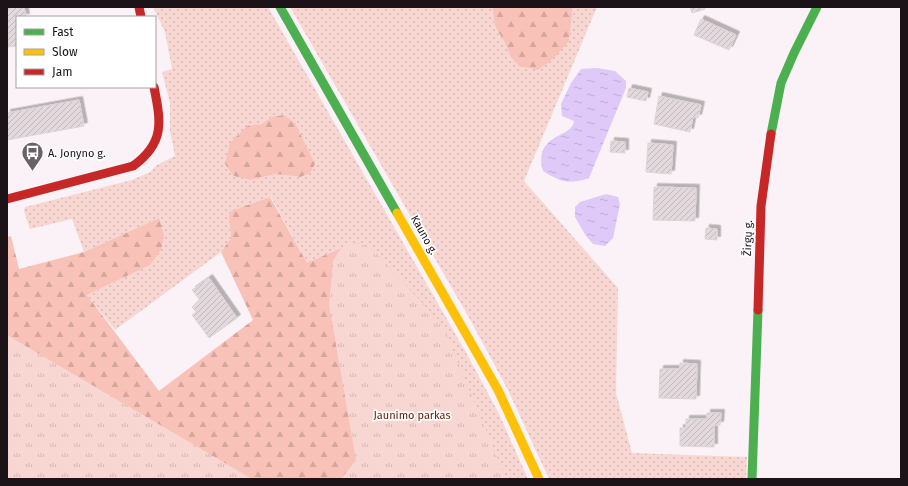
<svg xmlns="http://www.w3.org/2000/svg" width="908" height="486" font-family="'Fira Sans',sans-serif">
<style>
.grass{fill:url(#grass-dots);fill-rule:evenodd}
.forest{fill:url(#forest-firs)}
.park{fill:url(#park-tufts)}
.water{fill:url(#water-ripples)}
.building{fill:url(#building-hatch);stroke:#dcd4d6;filter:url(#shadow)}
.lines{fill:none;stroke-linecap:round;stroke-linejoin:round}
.fast{stroke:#4caf50;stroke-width:9}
.slow{stroke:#ffc107;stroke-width:9}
.jam{stroke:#c62828;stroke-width:9}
.labels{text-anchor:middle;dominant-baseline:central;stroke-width:3.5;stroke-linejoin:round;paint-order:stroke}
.poi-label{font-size:11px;fill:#1b1317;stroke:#fff;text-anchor:start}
.street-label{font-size:11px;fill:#1b1317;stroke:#fff}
.park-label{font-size:11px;fill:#681604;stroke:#fff}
</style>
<defs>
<pattern id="grass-dots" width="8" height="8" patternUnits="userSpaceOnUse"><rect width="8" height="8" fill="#f8d6d1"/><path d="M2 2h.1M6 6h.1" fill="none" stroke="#d4b7b3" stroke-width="1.8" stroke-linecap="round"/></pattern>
<pattern id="forest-firs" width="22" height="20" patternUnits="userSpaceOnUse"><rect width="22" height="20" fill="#f9c2b8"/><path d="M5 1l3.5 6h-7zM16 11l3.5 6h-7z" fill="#d5a69d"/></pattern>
<pattern id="park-tufts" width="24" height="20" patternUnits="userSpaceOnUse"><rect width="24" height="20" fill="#f8d6d1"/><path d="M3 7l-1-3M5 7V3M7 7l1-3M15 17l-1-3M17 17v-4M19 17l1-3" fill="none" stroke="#d4b7b3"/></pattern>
<pattern id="water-ripples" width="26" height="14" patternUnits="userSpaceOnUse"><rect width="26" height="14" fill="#dfc9f8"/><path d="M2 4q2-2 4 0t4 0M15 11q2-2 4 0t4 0" fill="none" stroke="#bfacd4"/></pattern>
<pattern id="building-hatch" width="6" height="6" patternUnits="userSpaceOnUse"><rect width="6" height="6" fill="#e3d9dc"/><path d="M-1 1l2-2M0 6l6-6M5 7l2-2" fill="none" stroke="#c2b9bc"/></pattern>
<filter id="shadow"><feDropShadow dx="3.5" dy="-3.5" stdDeviation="0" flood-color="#0004"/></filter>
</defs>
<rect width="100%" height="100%" fill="#faf2f6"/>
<!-- grass -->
<path class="grass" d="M153,7h115l200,349 30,56 30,67h-22l-64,-155 -101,-76 -34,15 -36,-66 -41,15 1,26 -10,14 -106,78 -28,-35 63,-30 9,-47 -75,34 -12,-33 -42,10 -6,-18 1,-4 107,-27 18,-8 7,-7 18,-9 -5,-25v-28l-8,-31 10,-3 -7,-37zM272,117l28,60 -24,-3 -25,6 -4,-54 16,-2z
M290,7h202l3,19 10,17 5,13 59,-15 4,-34h24l-73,174 94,107 -2,105 16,60 115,4 -1,22h-197l-41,-89 -37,-69z"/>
<!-- forest -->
<path class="forest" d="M492,7h81l-4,34 -15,17 -16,12 -19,-4 -9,-10 -5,-13 -10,-17z
M284,115l11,8 20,41 -5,9 -10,4 -24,-3 -25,6 -17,-4 -9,-12 5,-21 17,-17 15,-2 10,-7z
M270,197l37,66 34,-15 16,-5 15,6 70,75 64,155h-499v-242l4,-1 8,33 65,-17 75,-34 5,17 -3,15 -11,15 -63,30 72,96 94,-71 -32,-68 10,-14 -2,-26z"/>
<!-- park -->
<path class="park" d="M357,243l15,6 70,75 64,155h-165l15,-19 -27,-155 4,-44 8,-13z
M7,335l245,144h-245z"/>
<!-- water -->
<path class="water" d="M597,68l18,3 11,10v7l-37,90c-21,7 -28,4 -46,-7 -10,-38 30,-33 31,-50l-12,-5 -1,-12 10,-21 10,-14z
M606,194l12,3 2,7 -7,34 -8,8 -12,-2 -7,-8 -11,-19v-10l5,-5z"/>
<!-- building -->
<path class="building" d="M7,7h17l2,10h-9v29l-9,1z
M690,7h15v2l-13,4z
M701,19l35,16 -7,15 -35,-15z
M629,88l19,4 -2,9 -19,-4z
M659,96l42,9 -3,13 -5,-1 -3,15 -36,-8z
M79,100l5,26 -77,14v-27z
M611,141l14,1v11l-15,-1z
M648,143l25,2 -2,29 -25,-2z
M654,187l42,1 -1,33 -42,-1z
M706,228l11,1v11l-12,-1z
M209,278l28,40 -28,20 -17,-23 4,-3 -4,-5 8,-7 -8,-10z
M680,363l17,1 -1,35 -37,-1 1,-29h20z
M707,413h14l-1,12h-6v22l-34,-1v-18h6v-9h21z"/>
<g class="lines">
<!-- fast -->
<path class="fast" d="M280,7l117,206
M771,134l10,-51 13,-30 23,-46
M752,479l6,-169"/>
<!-- slow -->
<path class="slow" d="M397,213l101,177 41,89"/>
<!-- jam -->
<path class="jam" d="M139,7l2,10
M7,199l126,-33c32,-23 28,-44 21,-79
M758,310l3,-104 10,-72"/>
</g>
<!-- icons -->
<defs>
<symbol id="bus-pin" viewBox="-11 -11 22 30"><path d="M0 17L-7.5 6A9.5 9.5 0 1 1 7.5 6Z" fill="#696165" stroke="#fff"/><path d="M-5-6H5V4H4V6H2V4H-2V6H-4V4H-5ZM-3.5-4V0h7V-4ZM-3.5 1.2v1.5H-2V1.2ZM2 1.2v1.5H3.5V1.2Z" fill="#fff"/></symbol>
</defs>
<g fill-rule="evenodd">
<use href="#bus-pin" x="20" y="140" width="25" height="34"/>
</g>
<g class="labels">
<!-- poi labels -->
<g class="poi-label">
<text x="48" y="153">A. Jonyno g.</text>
</g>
<!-- street labels -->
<g class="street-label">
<text transform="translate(424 235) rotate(61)">Kauno g.</text>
<text transform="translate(748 238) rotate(-88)">Žirgų g.</text>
</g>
<!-- park labels -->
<g class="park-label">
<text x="412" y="415">Jaunimo parkas</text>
</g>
</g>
<!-- border -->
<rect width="908" height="486" fill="none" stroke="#1b1317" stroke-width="16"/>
<!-- legend -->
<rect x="16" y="16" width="140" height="72" fill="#ffffff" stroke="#a4a1a2"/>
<rect x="24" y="29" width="20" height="6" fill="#4caf50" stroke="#a4a1a2"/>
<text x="52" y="36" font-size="12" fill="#1b1317">Fast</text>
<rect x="24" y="49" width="20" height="6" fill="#ffc107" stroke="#a4a1a2"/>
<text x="52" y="56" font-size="12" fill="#1b1317">Slow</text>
<rect x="24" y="69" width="20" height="6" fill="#c62828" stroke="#a4a1a2"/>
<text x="52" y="76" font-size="12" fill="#1b1317">Jam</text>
</svg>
